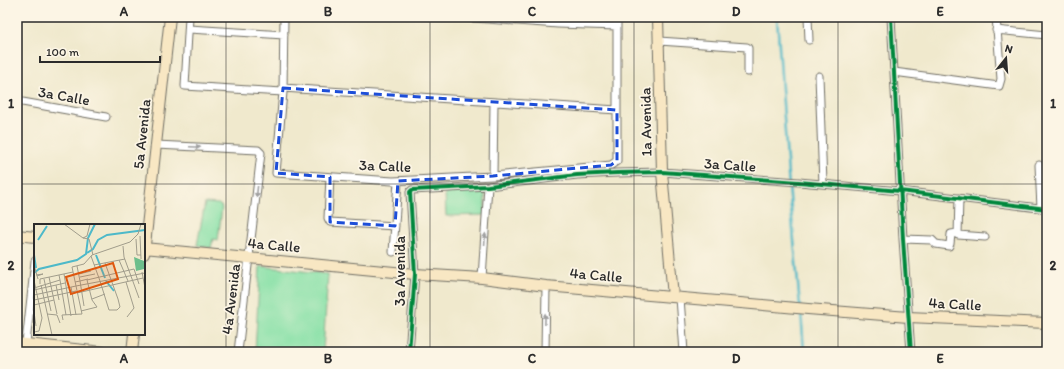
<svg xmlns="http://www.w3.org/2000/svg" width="1064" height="369" font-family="Itim,sans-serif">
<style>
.green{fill:#85e0a6;stroke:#588668}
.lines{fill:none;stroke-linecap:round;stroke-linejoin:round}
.stream{stroke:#4db9c9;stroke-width:2.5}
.street-casing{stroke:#706e64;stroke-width:9}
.secondary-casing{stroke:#706e64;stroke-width:12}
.street{stroke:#fff;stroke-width:7}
.secondary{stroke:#f8e7c3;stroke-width:10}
.cycleway-casing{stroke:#fcf5e5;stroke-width:6}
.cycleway{stroke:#00873e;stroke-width:4}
.oneway{fill:#a0a0a0}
.marked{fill:none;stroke:#1d4ed8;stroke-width:3;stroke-dasharray:8 5;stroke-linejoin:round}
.grid{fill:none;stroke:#2b2b2b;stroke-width:1;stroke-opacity:0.55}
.labels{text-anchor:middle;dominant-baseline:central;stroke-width:3.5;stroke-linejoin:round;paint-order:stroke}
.street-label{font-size:15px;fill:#2b2b2b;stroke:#fcf5e5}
.inset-river{fill:none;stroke:#4db9c9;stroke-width:2}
.inset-road{fill:none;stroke:#a19d8c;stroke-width:1}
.view{fill:#df570e;fill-opacity:0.15;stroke:#df570e;stroke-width:2}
.inset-edge{fill:none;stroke:#2b2b2b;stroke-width:2}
.neatline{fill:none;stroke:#2b2b2b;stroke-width:1.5}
.grid-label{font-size:13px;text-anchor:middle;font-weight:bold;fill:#2b2b2b}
</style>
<rect width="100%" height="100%" fill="#fcf5e5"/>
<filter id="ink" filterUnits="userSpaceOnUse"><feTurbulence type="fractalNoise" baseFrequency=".025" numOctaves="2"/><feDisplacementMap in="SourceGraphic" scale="8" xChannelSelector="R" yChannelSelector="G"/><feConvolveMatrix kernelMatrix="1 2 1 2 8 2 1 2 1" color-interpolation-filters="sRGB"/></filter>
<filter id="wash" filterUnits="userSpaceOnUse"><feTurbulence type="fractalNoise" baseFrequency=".012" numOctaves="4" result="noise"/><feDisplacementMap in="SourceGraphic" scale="16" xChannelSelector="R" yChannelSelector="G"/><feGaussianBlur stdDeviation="0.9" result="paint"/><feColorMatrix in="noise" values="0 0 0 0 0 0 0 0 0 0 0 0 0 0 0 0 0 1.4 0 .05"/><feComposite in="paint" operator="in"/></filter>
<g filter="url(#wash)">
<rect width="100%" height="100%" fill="#f0e9cd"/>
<!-- green -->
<path class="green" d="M485,190v25l-39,1 -1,-25z
M205,203l14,1 3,3 -4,33 -5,-1 -2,9 -14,-3z
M260,266l68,8 -5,78h-68z"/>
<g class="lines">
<!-- stream -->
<path class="stream" d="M777,17l11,158 12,131
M801,311l3,41"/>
</g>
</g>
<g filter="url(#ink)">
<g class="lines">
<defs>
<path id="street" d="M189,17l-4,69 98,6
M284,17l-1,75 -7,81 117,8 100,-5 118,-11 6,-4v-144
M459,17l99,7 59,2
M808,17l1,23
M891,17l12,222 8,113
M189,29l95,6
M996,30l51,5
M659,41l88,6 1,1v24
M894,72l105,14 2,-7 -5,-62
M819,76l4,108
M283,88l334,22
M17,101l89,16
M156,145l102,5 3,3 -23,199
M1039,165l2,43
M493,176l1,-74
M330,177l-2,41 2,4 65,4
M959,198l-1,37 27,2
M903,239l29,1 4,4 13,2 1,-2 1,-10 7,-1
M393,252l5,-71
M482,278l6,-92
M680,298l4,54
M25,352l10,-91
M409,352l6,-78 -5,-82 2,-2 76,-4 89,-11 40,-2 45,-1 137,10 101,9 147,18
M545,352l1,-66"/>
<path id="secondary" d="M658,17l4,155 11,125
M17,235l18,2
M144,248l271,26 67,4 64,8 262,23 100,8 139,6
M144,254l26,-237
M17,343l86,9
M132,352l2,-18"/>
</defs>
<!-- street casing -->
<use href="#street" class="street-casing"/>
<!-- secondary casing -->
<use href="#secondary" class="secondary-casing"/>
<!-- street -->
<use href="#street" class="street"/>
<!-- secondary -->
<use href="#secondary" class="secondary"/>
<defs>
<path id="cycleway" d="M891,17l12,222 8,113
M409,352l6,-78 -5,-82 2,-2 76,-4 89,-11 40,-2 45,-1 137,10 101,9 147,18"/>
</defs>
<!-- cycleway casing -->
<use href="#cycleway" class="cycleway-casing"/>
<!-- cycleway -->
<use href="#cycleway" class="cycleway"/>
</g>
<!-- one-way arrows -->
<defs><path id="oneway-solid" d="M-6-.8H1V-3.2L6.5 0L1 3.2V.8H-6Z"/></defs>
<g class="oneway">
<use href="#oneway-solid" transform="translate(195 147) rotate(3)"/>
<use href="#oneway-solid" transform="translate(257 192) rotate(96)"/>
<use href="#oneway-solid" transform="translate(485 239) rotate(-86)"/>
<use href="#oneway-solid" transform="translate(545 319) rotate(-89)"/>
</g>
</g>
<!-- marked area -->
<path class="marked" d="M283,88l334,22v51l-6,4 -118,11 -95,5 -3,45 -65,-4v-45l-54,-4z"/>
<!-- grid -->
<path class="grid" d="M226,17v335M430,17v335M634,17v335M838,17v335M17,184h1030"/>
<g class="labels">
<!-- street labels -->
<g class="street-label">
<text transform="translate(64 96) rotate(10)">3a Calle</text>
<text transform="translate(646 122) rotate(-91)">1a Avenida</text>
<text transform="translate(142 134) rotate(-84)">5a Avenida</text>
<text transform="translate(730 165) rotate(4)">3a Calle</text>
<text transform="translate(385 166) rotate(2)">3a Calle</text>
<text transform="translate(274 245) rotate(5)">4a Calle</text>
<text transform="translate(400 271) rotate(-90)">3a Avenida</text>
<text transform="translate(596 275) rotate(5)">4a Calle</text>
<text transform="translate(231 299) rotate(-83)">4a Avenida</text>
<text transform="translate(955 304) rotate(3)">4a Calle</text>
</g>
</g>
<!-- overview -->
<g transform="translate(34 224)">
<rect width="111" height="111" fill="#f0e9cd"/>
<path d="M100,33l10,4v8l-8,2z" fill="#6cbe8b"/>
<path class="inset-river" d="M4,16l9,-14M53,29l6,-4 5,-9 9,-5 38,-5M0,31l2,13M62,31l9,23M0,49l5,-4 38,-9 9,-6 2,-16 7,-14M72,57l8,10"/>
<path class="inset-road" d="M30,0l19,14 4,-2 3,-12M107,0l-3,10 -8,8 -38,13 -8,9 -12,3 4,19 69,-13M106,12l1,23M49,14l6,1 4,16M102,15l1,16h4M89,22l1,11 15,41M57,32l9,25M85,36l9,21M0,41l4,14M60,41l31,-6M43,42l3,15 8,-2M108,48l3,16M30,50l7,42M45,50l12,-3M2,51l7,-1 -6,2M15,53l8,37M46,53l15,-3M10,55l7,32M0,56l8,38 -3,13 -5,1M26,56l6,35M66,57l9,29h8l3,-3 -2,-8 -13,-36M41,58l5,-1 4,25M92,58l8,26 -7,9M6,60v-5l33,-7M7,61l11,50M22,61l3,15M37,63l5,28M0,64l26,-8 -1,-5M0,66l31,-7M43,69l66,-15M0,71l42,-9 6,28 -20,1 1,5M58,75l13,-5M0,76l42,-9M0,81l20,-5M47,87l16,-4 -5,-7 -5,-20 47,-11 5,15M0,88l2,14M13,90l10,1 3,8"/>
<path class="view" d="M79,39l5,16 -47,15 -5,-17z"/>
<rect width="111" height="111" class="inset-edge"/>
</g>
<!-- margin -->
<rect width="1064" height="369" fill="none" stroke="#fcf5e5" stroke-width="44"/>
<!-- north arrow -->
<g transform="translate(1006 58) rotate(17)" stroke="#fcf5e5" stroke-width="3" paint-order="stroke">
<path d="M0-3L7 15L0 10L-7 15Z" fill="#2b2b2b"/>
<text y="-6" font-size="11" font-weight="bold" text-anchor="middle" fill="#2b2b2b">N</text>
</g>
<!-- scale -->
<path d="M40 56v6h120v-6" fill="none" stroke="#2b2b2b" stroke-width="2"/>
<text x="46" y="56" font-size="12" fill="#2b2b2b" stroke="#fcf5e5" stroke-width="3" paint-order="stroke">100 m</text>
<rect x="22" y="22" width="1020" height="325" class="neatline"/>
<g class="grid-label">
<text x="124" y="16">A</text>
<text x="328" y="16">B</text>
<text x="532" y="16">C</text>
<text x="736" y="16">D</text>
<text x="940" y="16">E</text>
<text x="11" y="108">1</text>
<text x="1053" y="108">1</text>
<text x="11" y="270">2</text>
<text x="1053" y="270">2</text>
<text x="124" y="363">A</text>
<text x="328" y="363">B</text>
<text x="532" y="363">C</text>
<text x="736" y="363">D</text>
<text x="940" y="363">E</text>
</g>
</svg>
